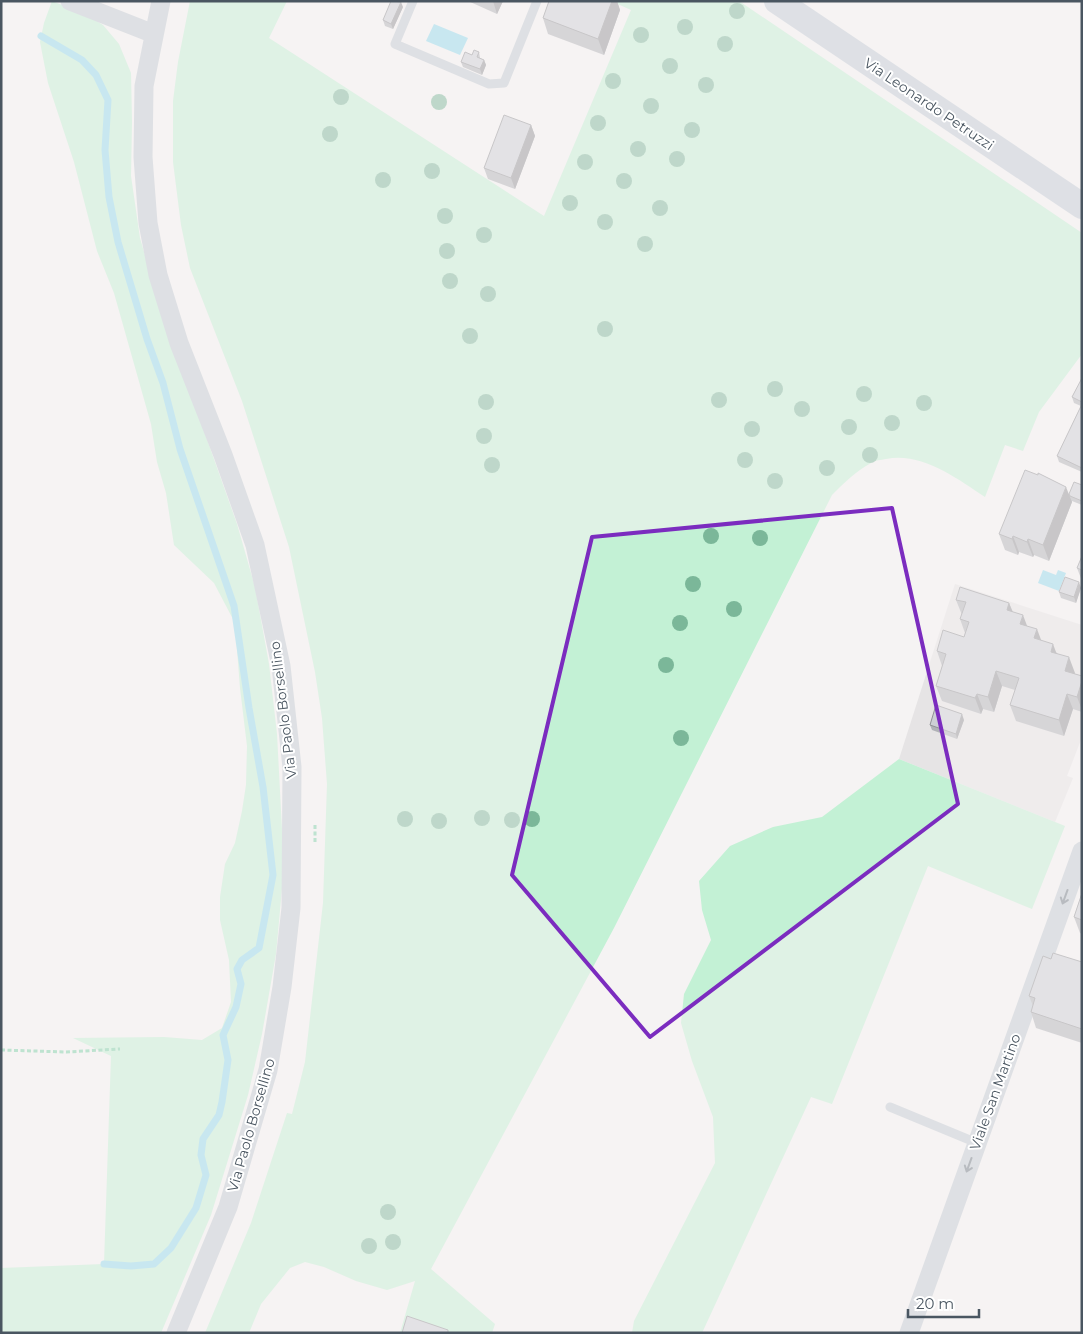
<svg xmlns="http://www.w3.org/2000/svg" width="1083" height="1334" font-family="Montserrat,sans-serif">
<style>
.education{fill:#e6e4e5}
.green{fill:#c3f1d5}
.water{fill:#90daee}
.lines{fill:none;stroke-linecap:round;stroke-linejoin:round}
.stream{stroke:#90daee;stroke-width:7}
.path{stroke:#7ad0a6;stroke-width:3;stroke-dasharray:4 2.5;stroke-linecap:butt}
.lane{stroke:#c1cad2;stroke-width:9}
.street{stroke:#c1cad2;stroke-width:19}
.secondary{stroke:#c1cbd6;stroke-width:26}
.tree{fill:#7bb799}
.wall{fill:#b0b2b7}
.shaded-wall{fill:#909195}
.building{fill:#cdcfd5;stroke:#909195}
.oneway{stroke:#6e7983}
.marked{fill:none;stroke:#7b2cbf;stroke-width:4;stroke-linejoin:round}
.labels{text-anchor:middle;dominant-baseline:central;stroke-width:4;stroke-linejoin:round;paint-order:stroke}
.street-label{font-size:14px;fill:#4a5661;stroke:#fff}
</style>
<rect width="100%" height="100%" fill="#f5f3f3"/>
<!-- education -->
<path class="education" d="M955,584l127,41v112l-15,39 6,2 -18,44 -156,-63z"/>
<!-- green -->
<path class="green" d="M52,1l33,13 18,11 16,19 12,29 1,49 -1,54 9,62 19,66 78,220 18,63 14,77 8,70 7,133 -8,87 -14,80 -14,61 -37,120 -50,118h-160v-65l103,-4 7,-208 -38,-18 91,-1 38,3 20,-12 9,-26 -2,-42 -9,-40v-23l5,-33 10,-21 7,-32 4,-26 1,-39 -7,-58 -5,-65 -21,-40 -40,-38 -8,-52 -9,-31 -6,-38 -37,-131 -17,-42 -23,-89 -26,-79 -8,-41 4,-19z
M190,1h97l-18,37 275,178 87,-206 -20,-9h128l343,232v121l-43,58 -16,39 -18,-6 -20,52c-29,-19 -63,-45 -99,-38 -5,1 -11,1 -15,4 -15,8 -27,20 -39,32l-218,433 -183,341 64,55 -3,9h-92l15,-52 -28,9 -31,-9 -32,-14 -19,-5 -15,6 -29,36 -12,29h-44l46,-110 36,-110 5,1 13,-52 18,-159 4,-119 -5,-66 -7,-46 -26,-125 -47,-146 -52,-133 -9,-43 -8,-63v-61l5,-39z
M899,759l166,67 -33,83 -104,-43 -96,238 -21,-7 -109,236h-70l2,-12 81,-158 -2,-46 -21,-56 -11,-38 3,-29 27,-54 -9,-30 -3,-29 31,-35 43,-19 49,-10z"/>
<!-- water -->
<path class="water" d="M434,24l34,14 -8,17 -34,-14z
M1043,570l13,5 2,-5 8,3 -7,18 -21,-8z"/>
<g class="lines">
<!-- stream -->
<path class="stream" d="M41,36l41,24 14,15 12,25 -3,50 4,47 9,45 29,97 16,44 17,66 54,157 15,102 14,79 10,88 -14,73 -17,12 -5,9 4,15 -5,23 -13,28 5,25 -6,42 -3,13 -16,24 -2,16 5,20 -10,33 -25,40 -17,16 -23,2 -27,-2"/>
<!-- path -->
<path class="path" d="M315,842v-17
M1,1050l65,2 54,-3"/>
<!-- lane -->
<path class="lane" d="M413,1l-18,43 94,40 15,-1 33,-82
M890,1107l87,36"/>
<!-- street -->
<path class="street" d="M70,1l84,33
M161,1l-17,85 -1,71 5,66 10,52 21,68 44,112 32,90 26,121 11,101 -1,141 -9,79 -14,83 -40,137 -52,126
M909,1333l173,-482"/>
<!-- secondary -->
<path class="secondary" d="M777,1l305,205"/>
</g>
<!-- trees -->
<g class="tree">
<circle cx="737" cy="11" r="8"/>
<circle cx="685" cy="27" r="8"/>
<circle cx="641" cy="35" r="8"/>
<circle cx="725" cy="44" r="8"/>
<circle cx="670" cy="66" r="8"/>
<circle cx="613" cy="81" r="8"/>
<circle cx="706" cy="85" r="8"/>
<circle cx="341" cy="97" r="8"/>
<circle cx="439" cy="102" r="8"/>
<circle cx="651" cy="106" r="8"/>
<circle cx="598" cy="123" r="8"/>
<circle cx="692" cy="130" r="8"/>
<circle cx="330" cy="134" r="8"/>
<circle cx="638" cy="149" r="8"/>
<circle cx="677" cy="159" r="8"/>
<circle cx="585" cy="162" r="8"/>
<circle cx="432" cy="171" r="8"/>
<circle cx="383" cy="180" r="8"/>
<circle cx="624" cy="181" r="8"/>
<circle cx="570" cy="203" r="8"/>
<circle cx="660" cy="208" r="8"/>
<circle cx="445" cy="216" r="8"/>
<circle cx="605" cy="222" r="8"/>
<circle cx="484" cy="235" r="8"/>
<circle cx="645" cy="244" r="8"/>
<circle cx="447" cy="251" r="8"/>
<circle cx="450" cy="281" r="8"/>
<circle cx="488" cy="294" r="8"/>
<circle cx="605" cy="329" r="8"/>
<circle cx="470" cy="336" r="8"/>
<circle cx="775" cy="389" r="8"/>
<circle cx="864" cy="394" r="8"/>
<circle cx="719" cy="400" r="8"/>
<circle cx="486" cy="402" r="8"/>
<circle cx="924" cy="403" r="8"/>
<circle cx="802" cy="409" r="8"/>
<circle cx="892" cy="423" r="8"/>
<circle cx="849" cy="427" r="8"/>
<circle cx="752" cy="429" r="8"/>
<circle cx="484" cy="436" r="8"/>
<circle cx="870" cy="455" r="8"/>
<circle cx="745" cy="460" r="8"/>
<circle cx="492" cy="465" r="8"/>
<circle cx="827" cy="468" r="8"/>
<circle cx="775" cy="481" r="8"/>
<circle cx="711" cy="536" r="8"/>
<circle cx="760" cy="538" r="8"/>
<circle cx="693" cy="584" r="8"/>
<circle cx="734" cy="609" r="8"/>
<circle cx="680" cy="623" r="8"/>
<circle cx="666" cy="665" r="8"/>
<circle cx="681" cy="738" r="8"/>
<circle cx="482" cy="818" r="8"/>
<circle cx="405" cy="819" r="8"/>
<circle cx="532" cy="819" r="8"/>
<circle cx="512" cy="820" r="8"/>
<circle cx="439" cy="821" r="8"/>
<circle cx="388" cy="1212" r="8"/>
<circle cx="393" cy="1242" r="8"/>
<circle cx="369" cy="1246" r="8"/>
</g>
<!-- wall -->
<path class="wall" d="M468,1h35l-6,13z
M549,1h68l3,9 -16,45 -56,-21 -5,-16z
M403,7l-10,22 -8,-3 -2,-6z
M479,52l1,6 4,2 2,5 -4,10 -19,-8 -2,-5 11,-7z
M531,125l4,11 -20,53 -27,-10 -4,-11z
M1082,378v94l-23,-10 -2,-6 24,-50 -7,-3 -2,-6z
M1082,485v20l-10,-4v1l-23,59 -15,-6 -1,2 -14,-5 -1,3 -13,-5 -6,-16 70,-40z
M1082,556v25l-5,-13z
M1081,588l-5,15 -15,-5 -2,-6z
M956,600l53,3 4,9 28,28 16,13 18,21 7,2v36l-9,-3 -9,27 -48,-15 -6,-16 5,-15 -13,-4 -8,26 -11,-3 -2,5 -39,-13 -6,-15 6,-20 -5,-15 27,-14 1,-4 -5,-14 2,-4z
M964,720l-7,19 -25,-9 -2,-5z
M1082,893v41l-2,-1 -6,-16z
M1051,959l31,3v81l-46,-15 -5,-16 2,-6 -4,-10z"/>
<!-- shaded-wall -->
<path class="shaded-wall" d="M493,1h10l-6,13z
M612,1h5l3,9 -16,45 -6,-16z
M401,2l2,5 -10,22 -2,-5z
M484,60l2,5 -4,10 -2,-6z
M531,125l4,11 -20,53 -4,-11z
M1066,487l6,15 -23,59 -6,-16z
M1013,536l6,16 -1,3 -6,-16z
M1028,539l6,16 -1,2 -6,-15z
M1079,582l2,6 -5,15 -2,-6z
M1009,603l6,15 -8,-8z
M1023,615l6,16 -9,-7z
M1037,629l6,16 -9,-7z
M1053,644l6,16 -8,-8z
M1069,657l6,16 -4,14 -6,-16z
M996,671l6,15 -8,26 -6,-15z
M1082,681v29l-5,-13z
M977,694l6,15 -2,5 -6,-16z
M1067,694l6,15 -9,27 -5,-16z
M962,714l2,6 -7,19 -1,-5z"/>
<!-- building -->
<path class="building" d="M391,1l10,1 -10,22 -8,-4z
M549,1h63l-14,38 -55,-21z
M474,50l5,2 -2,5 7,3 -4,9 -19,-7 4,-10 7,3z
M504,115l27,10 -20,53 -27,-10z
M1082,378v24l-10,-5z
M1082,404v64l-25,-12z
M1025,470l13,5v-2l28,14 -23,58 -15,-6 -1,3 -14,-6 -1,3 -13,-5z
M1074,482l8,3v16l-12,-5 -1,-2z
M1082,556v14l-5,-2z
M1065,577l14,5 -5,15 -15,-5z
M960,587l49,16 -2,7 16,5 -3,9 17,5 -3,9 19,6 -2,8 18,5 -4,14 17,5v5l-5,16 -10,-3 -8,26 -49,-15 9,-27 -23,-7 -8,26 -11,-3 -2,4 -39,-12 10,-32 -9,-3 6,-21 21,7 5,-15 -9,-3 6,-17 -10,-2z
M936,705l26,9 -6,20 -26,-9z
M1082,893v27l-8,-3z
M1053,953l29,9v67l-51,-17 4,-14 -6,-2 14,-40 8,3z
M407,1316l41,14v3h-46z"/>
<!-- one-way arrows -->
<defs><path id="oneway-shaft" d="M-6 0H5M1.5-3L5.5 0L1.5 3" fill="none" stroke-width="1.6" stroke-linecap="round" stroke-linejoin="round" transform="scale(1.25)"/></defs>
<g class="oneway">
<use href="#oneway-shaft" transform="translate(1065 897) rotate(110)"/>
<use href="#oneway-shaft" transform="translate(969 1165) rotate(110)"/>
</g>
<!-- marked area -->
<path d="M0 0H1083V1334H0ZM892,508l66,296 -308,233 -138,-162 80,-338z" fill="#f5f3f3" fill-opacity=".55" fill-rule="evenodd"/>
<path class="marked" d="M892,508l66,296 -308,233 -138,-162 80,-338z"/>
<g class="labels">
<!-- street labels -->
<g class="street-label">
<text transform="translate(929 104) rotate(34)">Via Leonardo Petruzzi</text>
<text transform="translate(283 710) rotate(-97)">Via Paolo Borsellino</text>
<text transform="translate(995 1092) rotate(-70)">Viale San Martino</text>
<text transform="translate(251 1125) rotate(-74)">Via Paolo Borsellino</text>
</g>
</g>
<!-- border -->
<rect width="1083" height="1334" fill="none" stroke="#4a5661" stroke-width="5"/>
<!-- scale -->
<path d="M908 1309v8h71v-8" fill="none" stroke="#4a5661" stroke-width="2.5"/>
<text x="916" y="1309" font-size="15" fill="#4a5661" stroke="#ffffff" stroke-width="4" paint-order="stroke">20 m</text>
</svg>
